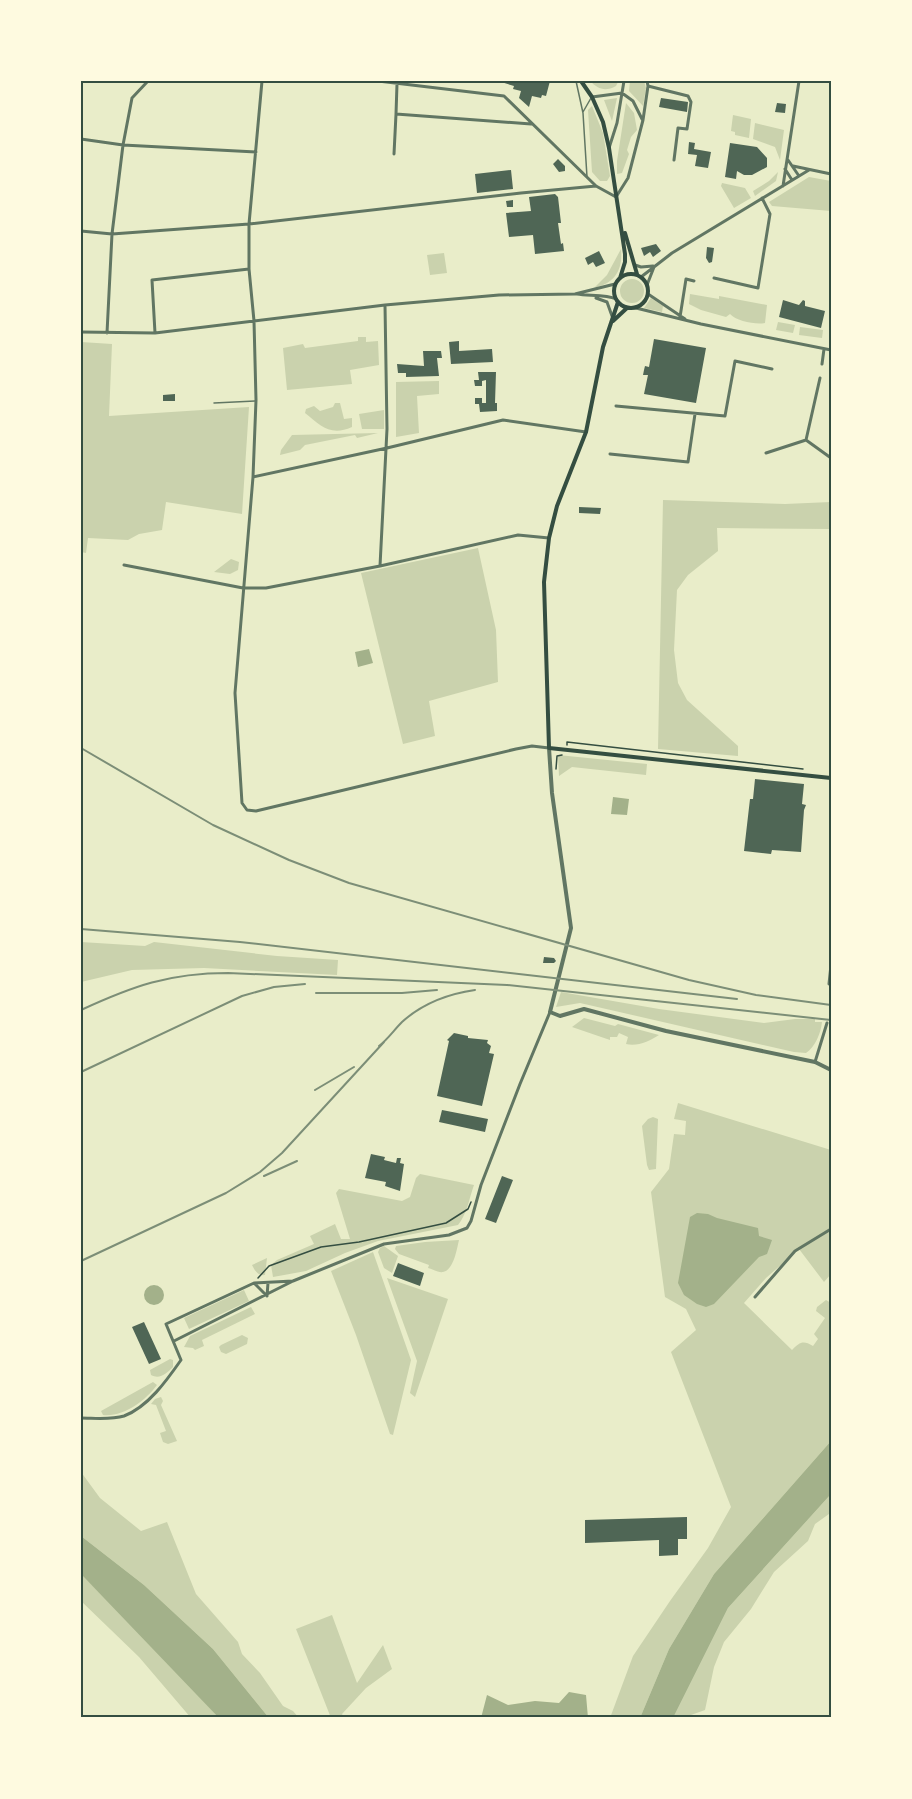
<svg xmlns="http://www.w3.org/2000/svg" width="912" height="1799" font-family="Jost,sans-serif">
<style>
.green{fill:#cad2ad}
.water{fill:#a3b18a}
.building{fill:#4f6655}
.lines{fill:none;stroke-linecap:round;stroke-linejoin:round}
.path{stroke:#344e41;stroke-width:1.5}
.service{stroke:#617663;stroke-width:1.5}
.minor{stroke:#617663;stroke-width:3}
.tertiary{stroke:#617663;stroke-width:4}
.secondary{stroke:#344e41;stroke-width:4}
.rail{stroke:#7c8e77;stroke-width:2}
.neatline{fill:none;stroke:#344e41;stroke-width:2}
</style>
<rect width="100%" height="100%" fill="#e9edc9"/>
<!-- green -->
<path class="green" d="M590,81l28,1 -2,4c-11,6 -18,3 -26,-5z
M630,81h14l2,7 -3,18 -14,-15z
M617,98l-5,23 -8,-21z
M626,103l8,10 3,17 -6,7 -4,13 2,4 -7,19 -5,1v-13z
M592,106l11,27 7,43 -3,5h-7l-8,-9 -4,-62z
M733,115l18,4 -2,19 -14,-3v-3l-4,-1z
M755,123l29,7 -4,30 -5,-13 -22,-8z
M778,172l-2,9 -21,15 -2,-5 16,-10z
M809,177l22,4v30l-59,-5 -3,-4z
M722,183l23,5 6,10 -17,10 -13,-22z
M621,249c2,21 -6,34 -27,39l13,-13z
M444,253l3,20 -17,2 -3,-20z
M620 291a12 12 0 1 1 24 0a12 12 0 1 1-24 0Z
M690,294l29,5v-3l48,9 -2,18c-9,2 -29,-2 -35,-9l-4,3 -25,-7 -12,-6z
M651,298l12,8 -1,6 -18,-4z
M778,322l17,3 -2,8 -17,-3z
M800,327l23,3 -1,8 -23,-3z
M358,337h8v5l12,-1 1,24 -29,5 2,14 -65,6 -4,-42 20,-4 2,4 53,-7z
M81,342l31,2 -3,72 140,-9 -7,107 -76,-12 -4,28 -23,4 -11,6 -40,-2 -2,15 -5,-1z
M439,381v13l-22,2 2,37 -23,4v-55z
M335,403h5l4,16 8,-1v9c-22,10 -32,-2 -47,-14l1,-4 8,-3 6,5 13,-4z
M384,410v19h-22l-3,-15z
M378,433l-21,5 -2,-3 -50,10 -5,5 -20,5 1,-5 11,-15z
M663,500l122,4 46,-2v27l-114,-1 1,23 -30,24 -11,15 -3,60 4,33 9,17 51,46v10l-80,-7z
M478,548l18,82 2,52 -69,19 6,35 -32,8 -42,-171z
M231,559l8,3 -1,8 -8,4 -16,-2z
M558,755l89,9 -1,11 -74,-8 -13,9z
M81,942l64,4 9,-4 123,14 61,4 -1,15 -133,-7 -72,2 -51,12z
M561,992l98,17 105,14 31,-4h20v3h7c-1,11 -7,25 -16,31l-12,-1 -214,-49 -24,4z
M584,1018l31,8 3,-2 41,11c-9,6 -22,12 -33,9l2,-7 -9,-4 -2,4h-7v3l-38,-13z
M678,1103l153,47v124l-7,8 -25,-33 -33,29 -22,25 48,47c8,-8 11,-10 21,-4l5,-7 -4,-5 11,-16 -9,-7 1,-4 9,-7 5,3v138l-117,133 -45,75 -29,69h-30l23,-62 37,-55 38,-53 23,-41 -60,-155 25,-22 -10,-21 -21,-12 -14,-105 18,-23 5,-35 11,1 1,-14 -12,-2z
M653,1117l5,2 -2,50 -7,1 -2,-5 -5,-39 6,-7z
M420,1174l54,11c-5,14 -7,29 -16,40l-80,16 -33,12 -39,18 -33,6 -2,-12 6,-5 37,-16 -4,-8 25,-12 6,15h9l-14,-46 3,-4 63,12 8,-4 6,-19z
M459,1240c-2,8 -5,30 -16,32 -4,1 -11,-3 -15,-4l1,-3 -30,-11 -4,-5 1,-3 29,-4z
M384,1246l14,10 -6,17 -8,-5 -6,-16 2,-4z
M373,1252l38,108 -18,75 -3,-1 -34,-99 -25,-64z
M267,1258l-2,17c-7,1 -10,-4 -13,-10z
M387,1278l61,21 -33,98 -5,-4 7,-32z
M244,1290l5,11 -60,28 -5,-11z
M251,1307l4,7 -53,26 2,6 -9,4 -2,-2 -9,-1 6,-11z
M242,1335l6,3 -1,6 -21,10 -5,-2 -2,-5 2,-2z
M170,1359l3,1v7c-6,6 -13,13 -22,8l-1,-5z
M153,1382l4,3c-12,16 -33,32 -54,30l-2,-4z
M161,1397l2,4 -2,4 16,36 -9,3 -5,-2 -3,-9 6,-2 -10,-26 -5,-1 4,-5z
M81,1472l19,26 41,33 26,-9 29,72 42,48 4,12 18,19 23,33 10,5 6,7h-30l-56,-69 -69,-64 -63,-49z
M831,1494v17l-2,3 -14,10 -7,17 -34,31 -23,37 -27,33 -10,25 -9,43 -14,5 -1,3h-17l55,-110z
M81,1574l86,86 52,58h-28l-52,-61 -58,-56z
M332,1615l25,68 26,-38 9,24 -26,19 -24,26 2,4h-13l-35,-89z"/>
<!-- water -->
<path class="water" d="M369,649l4,14 -15,4 -3,-15z
M613,797l16,2 -2,16 -16,-1z
M697,1213l11,1 9,4 41,10 1,8 13,4 -5,14 -8,3 -45,47 -8,3 -9,-3 -13,-9 -6,-12 12,-66z
M144 1295a10 10 0 1 1 20 0a10 10 0 1 1-20 0Z
M831,1441v53l-103,114 -55,110h-33l29,-69 45,-75z
M81,1536l63,49 69,64 56,69h-50l-138,-144z
M569,1692l17,3 2,23h-107l6,-23 21,10 27,-4 24,2z"/>
<!-- building -->
<path class="building" d="M498,81h52l-4,15 -4,-1 -1,3 -9,-2 -3,11 -10,-9 2,-7 -8,-2 1,-3z
M661,98l27,4 -1,10 -28,-5z
M777,103l9,1 -1,9 -10,-1z
M689,142l6,1 -1,6 17,3 -3,16 -13,-2 2,-11 -9,-1z
M730,143l27,4 10,11v9l-15,8h-8l-7,-4 -1,8 -11,-2z
M558,159l7,7v5l-6,1 -6,-8z
M511,170l2,19 -36,4 -2,-19z
M555,194l3,3 3,26h-3l3,21 2,-1 1,8 -29,3 -2,-19 -24,2 -3,-24 25,-2 -2,-14z
M513,200v7h-6l-1,-6z
M656,244l5,7 -8,6 -3,-5 -6,4 -3,-8z
M707,247l7,1 -2,14 -3,1 -3,-5z
M599,251l6,12 -9,4 -3,-5 -5,3 -3,-7z
M783,300l16,5 4,-5 2,1v5l20,5 -4,17 -42,-11z
M654,339l52,9 -10,55 -52,-9 4,-19h-5l1,-5 1,-4 4,1z
M459,341v10l33,-2 1,13 -42,2 -2,-22z
M423,351h18l1,7h-5l2,18 -33,1v-4h-8l-1,-9 27,2z
M478,372h18l-1,31h2v8l-17,1 -1,-8h-4v-6h7v5h4v-23l-4,1v5h-7l-1,-6h5z
M175,394v7h-12v-6z
M579,507l22,1 -1,6 -21,-1z
M755,779l49,5 -2,20 4,1 -2,5 -3,42 -29,-2 -1,4 -27,-3 6,-52h3z
M544,957l10,1 2,3 -2,2h-11z
M454,1033l14,3v2l20,2 -1,3 4,3 -2,7 5,1 -12,52 -45,-10 12,-55 -2,-1z
M442,1110l46,9 -3,13 -46,-10z
M371,1154l14,3 -1,3 12,3 1,-5h4l-1,5 4,1 -4,27 -15,-5 1,-4 -21,-4z
M502,1176l11,4 -17,43 -11,-4z
M398,1263l26,10 -4,13 -27,-10z
M144,1322l17,37 -12,5 -17,-37z
M687,1517v22h-9v16l-19,1v-16l-74,3v-23z"/>
<g class="lines">
<!-- path -->
<path class="path" d="M567,745v-3l236,27
M556,769l1,-13 5,-1
M258,1278l11,-12 52,-19 38,-5 87,-19 22,-14 3,-7"/>
<!-- service -->
<path class="service" d="M576,81l7,32 4,64
M583,112l8,-14
M214,403l41,-2"/>
<!-- minor -->
<path class="minor" d="M262,81l-13,143v45l5,52 2,79 -3,77 -18,216 7,110 5,7 9,1 260,-62 16,-3 17,2
M378,81l126,15 92,90 20,11 12,-19 15,-58 5,-34 -1,-5
M397,84l-1,30 135,10
M648,86l40,10 3,6 -4,27 -9,-1 -4,32
M592,97l30,-4 11,8 9,18
M81,139l42,6 133,7
M609,148l8,-25 7,-42
M394,154l2,-40
M788,160l11,16
M793,166l38,8
M785,169l7,11
M783,186l16,-105
M81,231l31,3 137,-10 272,-31 75,-7
M635,265l6,2 12,-1
M641,277l31,-24 137,-83
M714,278l44,10 12,-74 -8,-16
M647,285l7,-18
M577,294c11,2 29,0 39,5
M648,294l37,25
M596,298l11,4 5,14
M636,308l65,16 130,26
M680,317l6,-38 8,2
M81,332l74,1 230,-28 114,-10 76,-1 40,-10
M107,333l5,-99 11,-89 9,-47 16,-17
M155,333l-3,-53 97,-11
M822,364l2,-15
M820,378l-14,62 25,18
M616,406l109,10 10,-55 37,8
M766,453l40,-13
M610,454l78,8 7,-48
M253,477l134,-29 116,-28 83,12
M124,565l119,23h23l114,-22 138,-31 31,3
M380,566l7,-137 -2,-124
M829,984l2,-19
M815,1062l12,-39
M293,1281l91,-37 65,-9 18,-7 4,-7 10,-36 39,-101 30,-72
M255,1284l12,12
M267,1296l1,-13
M755,1297l40,-46 36,-22
M81,1418c13,0 30,2 43,-2 24,-9 43,-36 57,-56l-15,-36 88,-41 39,-2 -119,60"/>
<!-- tertiary -->
<path class="tertiary" d="M549,748l3,45 19,135 -21,84 10,4 24,-7 82,22 149,31 16,8"/>
<!-- secondary -->
<path class="secondary" d="M581,81l11,16 11,25 6,26 16,106v8l-5,16
M625,233l12,41
M614 291a17 17 0 1 1 34 0a17 17 0 1 1-34 0Z
M618,302l-15,45 -17,85 -29,74 -8,32 -5,44 5,166 282,30
M613,321l14,-13"/>
<!-- rail -->
<path class="rail" d="M81,748l132,77 76,35 60,23 340,97 67,15 75,10
M81,929l159,13 497,57
M316,993h86l35,-3
M81,1010c52,-24 88,-37 147,-37l279,12 324,35
M379,1046c9,-7 15,-16 23,-24 21,-19 45,-28 73,-32
M81,1072l161,-76 32,-9 31,-3
M315,1090l39,-23
M264,1176l33,-15
M81,1261l145,-68 34,-21 22,-19 102,-111"/>
</g>
<!-- border -->
<rect width="912" height="1799" fill="none" stroke="#fefae0" stroke-width="165"/>
<rect x="82" y="82" width="748" height="1634" class="neatline"/>
</svg>
